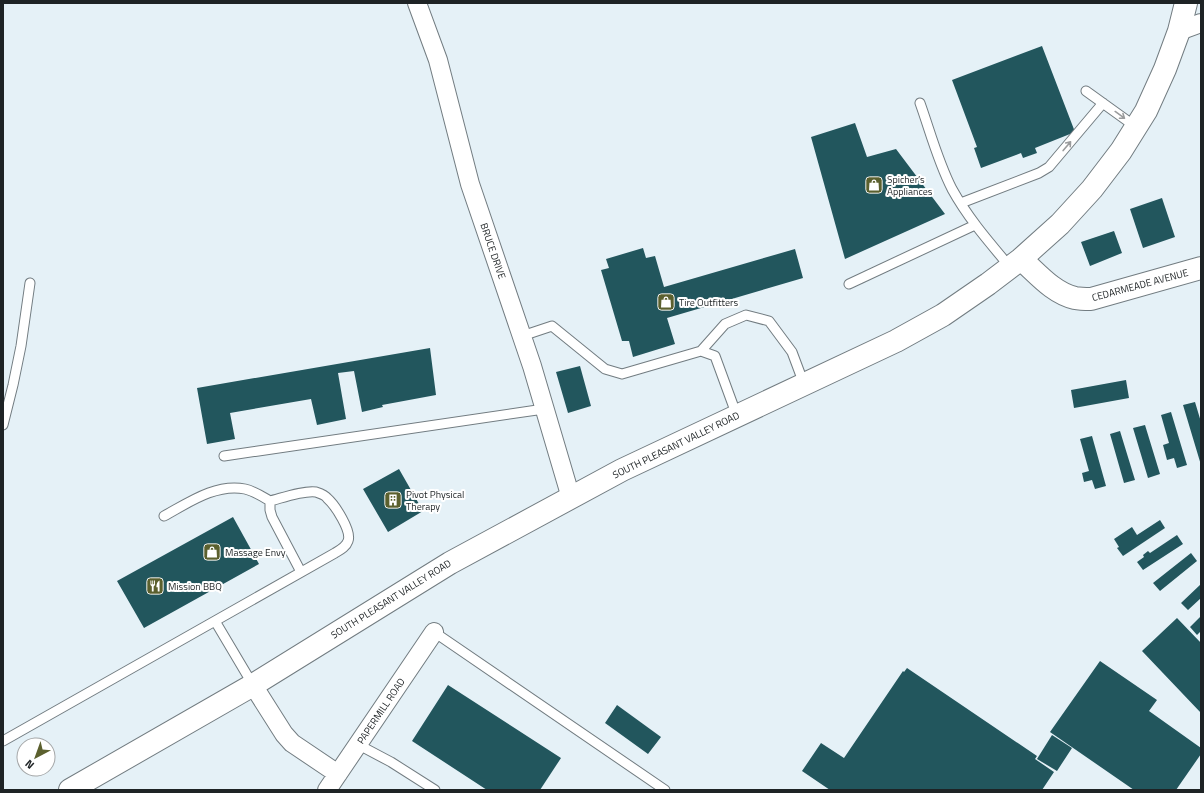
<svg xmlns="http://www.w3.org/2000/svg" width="1204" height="793" font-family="'Titillium Web',sans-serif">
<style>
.building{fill:#22565d}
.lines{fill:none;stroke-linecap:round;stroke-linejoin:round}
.lane-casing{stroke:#727c81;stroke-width:11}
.street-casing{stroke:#727c81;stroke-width:20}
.secondary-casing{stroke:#727c81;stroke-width:24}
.lane{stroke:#fff;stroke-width:9}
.street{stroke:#fff;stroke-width:18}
.secondary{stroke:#fff;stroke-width:22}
.oneway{stroke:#9a9c9d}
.labels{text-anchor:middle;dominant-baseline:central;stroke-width:4;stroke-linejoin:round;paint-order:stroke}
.poi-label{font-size:10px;fill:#1e2325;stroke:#fff;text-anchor:start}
.street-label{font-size:10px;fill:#1e2325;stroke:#fff}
</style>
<rect width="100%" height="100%" fill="#e5f1f7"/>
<!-- building -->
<path class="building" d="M1042,46l33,86 -40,16 2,5 -14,5 -2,-5 -40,15 -7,-20 3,-1 -25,-67z
M855,123l12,34 29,-8 49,65 -100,45 -34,-122z
M1162,198l13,39 -32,11 -13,-39z
M1114,231l8,22 -32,13 -9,-24z
M643,248l3,10 9,-2 9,31 131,-38 8,29 -136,40 8,26 -42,13 -4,-16h-7l-21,-71 8,-2 -3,-9z
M430,348l6,47 -54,10 1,2 -21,5 -8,-41 -16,2 8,46 -29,6 -6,-26 -81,14 5,26 -28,5 -10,-56z
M580,366l11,40 -23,7 -12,-41z
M1126,380l3,18 -55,10 -3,-18z
M1195,402l6,20v43l-18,-60z
M1171,412l16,53 -10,3 -3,-10 -7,2 -4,-15 6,-2 -8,-28z
M1145,425l15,49 -12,4 -15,-50z
M1120,431l15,49 -11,3 -14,-49z
M1092,436l14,50 -11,3 -3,-9 -8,2 -2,-9 7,-2 -9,-32z
M399,469l24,42 -35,21 -25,-43z
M233,517l26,47 -115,64 -27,-47z
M1160,520l5,8 -42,28 -6,-8 2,-1 -5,-8 18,-12 5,8z
M1177,535l6,9 -40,26 -6,-8 7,-5 -1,-2 5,-4 2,2z
M1191,553l6,8 -37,30 -7,-8z
M1201,584v14l-13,12 -7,-7z
M1201,616v15l-4,4 -7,-8z
M1177,618l24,25v70l-59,-62z
M1100,661l57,39 -8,11 52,37v6l-25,36h-42l-84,-58z
M907,668l130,88 -2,3 19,13 -12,18h-212l-28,-19 19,-28 23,15 59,-87 1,1z
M448,685l113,73 -21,32h-53l-75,-49z
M617,705l44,32 -13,17 -43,-31z
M1052,735l20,13 -15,23 -20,-12z"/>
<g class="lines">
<defs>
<path id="lane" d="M1086,91l50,36
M920,103c10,28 18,59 32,86 16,29 37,53 58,78
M961,203l78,-30 10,-6 54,-64
M849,284l126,-59
M522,336l30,-10 53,43 17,5 79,-23 14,5 22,60
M701,351l24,-27 21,-9 23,6 23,31 12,32
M3,425l10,-40 8,-39 9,-63
M224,456l320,-47
M270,501v9l2,7 29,55
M215,621l38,64
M434,632l231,158
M3,741l332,-188c5,-3 11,-6 13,-12 4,-10 -13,-36 -21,-43 -2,-3 -8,-5 -11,-6 -12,-2 -34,6 -46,9 -7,-4 -16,-10 -25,-12 -29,-6 -57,14 -81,27
M357,744l34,18 44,28"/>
<path id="street" d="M417,3l21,57 32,124 62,182 39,132
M1179,31l22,-8
M253,685l31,49 8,9 46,31
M327,790l107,-158"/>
<path id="secondary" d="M1021,259c16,14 32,34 54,39 5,1 11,1 16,1l110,-31
M70,790l183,-105 197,-122 172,-93 274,-129 47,-26 45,-31 33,-25 39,-35 32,-35 29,-38 25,-40 19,-42 14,-38 7,-28"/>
</defs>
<!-- lane casing -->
<use href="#lane" class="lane-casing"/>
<!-- street casing -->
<use href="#street" class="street-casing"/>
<!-- secondary casing -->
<use href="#secondary" class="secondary-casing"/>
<!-- lane -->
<use href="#lane" class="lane"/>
<!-- street -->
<use href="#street" class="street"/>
<!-- secondary -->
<use href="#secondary" class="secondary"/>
</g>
<!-- one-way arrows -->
<defs><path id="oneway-shaft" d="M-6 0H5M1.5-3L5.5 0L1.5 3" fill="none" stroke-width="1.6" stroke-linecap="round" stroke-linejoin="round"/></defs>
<g class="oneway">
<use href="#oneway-shaft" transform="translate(1120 115) rotate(36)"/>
<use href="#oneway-shaft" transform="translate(1067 146) rotate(-50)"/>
</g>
<!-- icons -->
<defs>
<symbol id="shop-square" viewBox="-11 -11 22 22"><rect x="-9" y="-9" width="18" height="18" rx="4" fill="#5b602e" stroke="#fff"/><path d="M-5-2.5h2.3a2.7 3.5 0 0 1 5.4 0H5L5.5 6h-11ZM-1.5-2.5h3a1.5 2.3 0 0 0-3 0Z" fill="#fff"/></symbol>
<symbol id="building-square" viewBox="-11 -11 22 22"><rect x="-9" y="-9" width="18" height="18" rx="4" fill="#5b602e" stroke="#fff"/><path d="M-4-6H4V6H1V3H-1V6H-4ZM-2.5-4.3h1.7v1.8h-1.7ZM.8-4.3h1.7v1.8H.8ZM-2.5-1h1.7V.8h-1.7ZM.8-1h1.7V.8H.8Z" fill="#fff"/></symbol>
<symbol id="restaurant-square" viewBox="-11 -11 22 22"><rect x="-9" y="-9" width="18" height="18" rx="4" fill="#5b602e" stroke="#fff"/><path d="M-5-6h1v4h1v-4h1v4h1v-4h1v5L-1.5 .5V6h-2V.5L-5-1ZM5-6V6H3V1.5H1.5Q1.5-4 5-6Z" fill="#fff"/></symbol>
</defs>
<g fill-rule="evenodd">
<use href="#shop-square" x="864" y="175" width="20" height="20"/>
<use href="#shop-square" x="656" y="292" width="20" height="20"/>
<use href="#building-square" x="383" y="490" width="20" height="20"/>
<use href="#shop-square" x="202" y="542" width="20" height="20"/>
<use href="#restaurant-square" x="145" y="576" width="20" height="20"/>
</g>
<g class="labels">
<!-- poi labels -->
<g class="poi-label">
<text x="887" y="179">Spicher’s<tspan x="887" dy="12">Appliances</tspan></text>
<text x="679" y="302">Tire Outfitters</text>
<text x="406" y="494">Pivot Physical<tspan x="406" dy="12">Therapy</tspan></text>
<text x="225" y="552">Massage Envy</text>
<text x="168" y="586">Mission BBQ</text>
</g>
<!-- street labels -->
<g class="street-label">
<text transform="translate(493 251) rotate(71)">BRUCE DRIVE</text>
<text transform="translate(1140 285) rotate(-15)">CEDARMEADE AVENUE</text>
<text transform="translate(676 445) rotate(-26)">SOUTH PLEASANT VALLEY ROAD</text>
<text transform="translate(391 599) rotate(-32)">SOUTH PLEASANT VALLEY ROAD</text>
<text transform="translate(381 711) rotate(-56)">PAPERMILL ROAD</text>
</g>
</g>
<!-- border -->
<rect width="1204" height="793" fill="none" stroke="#1e2325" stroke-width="8"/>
<!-- north arrow -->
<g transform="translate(36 757) rotate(221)"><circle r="19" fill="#ffffff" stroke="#a5a7a8"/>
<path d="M0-3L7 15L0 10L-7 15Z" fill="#5b602e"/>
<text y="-6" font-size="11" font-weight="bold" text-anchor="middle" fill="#1e2325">N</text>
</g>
</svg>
